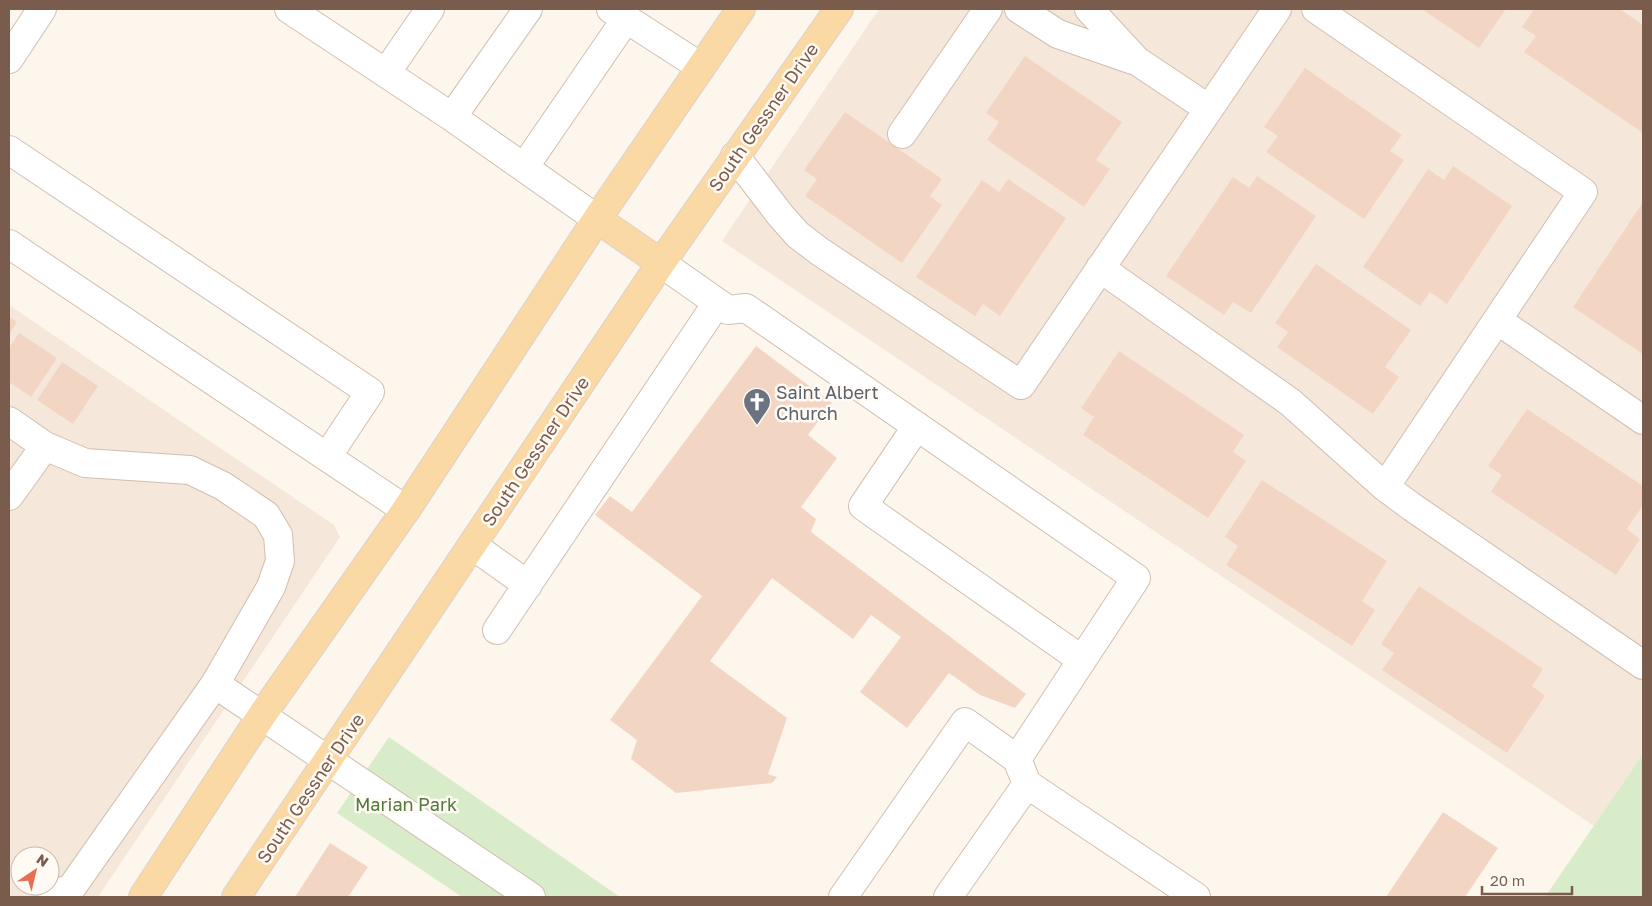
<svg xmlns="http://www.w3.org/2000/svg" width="1652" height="906" font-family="'Golos Text',sans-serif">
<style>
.residential{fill:#f5e8da;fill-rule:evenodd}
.green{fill:#d8ecc9}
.building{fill:#f3d5c3}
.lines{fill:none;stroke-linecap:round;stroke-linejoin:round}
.minor-casing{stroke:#d1beb0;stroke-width:30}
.major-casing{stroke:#dad1cd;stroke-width:30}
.minor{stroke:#fff;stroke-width:28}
.major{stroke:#fbd9a5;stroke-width:28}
.labels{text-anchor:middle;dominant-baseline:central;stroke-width:5;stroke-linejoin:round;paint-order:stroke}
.street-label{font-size:18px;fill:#7a5c4d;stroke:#fffaf3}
.worship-label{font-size:18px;fill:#5b616d;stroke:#fffaf3;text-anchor:start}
.park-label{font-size:18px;fill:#537a41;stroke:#fffaf3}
</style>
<rect width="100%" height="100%" fill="#fdf6ec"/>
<!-- residential -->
<path class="residential" d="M879,9h760l4,3v742l-49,72 -872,-585z
M9,305l325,220 6,12 -242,360h-89zM20,856h30v30h-30z"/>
<!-- green -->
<path class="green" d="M389,737l231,160h-158l-125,-84z
M1643,754v143h-98z"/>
<!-- building -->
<path class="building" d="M1422,9h84l-27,39z
M1534,9h86l23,16v108l-119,-81 12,-16 -14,-9z
M1025,56l97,66 -26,38 14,9 -26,38 -97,-67 12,-18 -13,-9z
M1305,68l97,67 -12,16 14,9 -40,59 -98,-67 12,-16 -14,-9z
M845,112l97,67 -12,17 12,9 -40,58 -97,-67 12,-17 -13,-9z
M1453,166l59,40 -65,98 -17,-12 -10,14 -57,-39 65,-98 16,11z
M1257,176l59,40 -65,97 -18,-11 -9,13 -58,-39 67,-99 16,11z
M1008,179l58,39 -66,98 -17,-12 -8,12 -59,-39 66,-97 17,12z
M1643,202v152l-70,-47z
M1316,264l95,66 -26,37 14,10 -26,37 -96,-67 11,-15 -13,-9z
M9,317l8,5 -8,13z
M19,333l38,25 -26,39 -22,-15v-34z
M756,346l76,57 -24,32 29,23 -36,49 15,12 -5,13 215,162 -11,14 -35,-13 -31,-22 -42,55 -47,-36 41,-55 -30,-22 -18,24 -81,-61 -62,83 77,57 -19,56 9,3 -5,6 -96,10 -45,-34 6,-19 -27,-20 92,-124 -107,-81 15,-19 22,16z
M1119,351l125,84 -11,17 13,9 -38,57 -125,-83 11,-18 -13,-9z
M62,362l36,24 -25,38 -36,-24z
M1527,409l116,77v19l-16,24 13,10 -24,36 -125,-83 11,-17 -14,-9z
M1262,480l125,81 -25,40 13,9 -23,36 -126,-81 12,-19 -13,-9z
M1419,586l124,83 -11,17 13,10 -38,57 -125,-83 12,-17 -13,-9z
M1443,812l55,36 -33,49h-79z
M330,843l38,24 -20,30h-53z"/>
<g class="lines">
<defs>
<path id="minor" d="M289,9l163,108 145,102
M611,9l90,58
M1019,9l39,25 75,26
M1089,9l48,52 72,48
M1316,9l267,183 -198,295
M9,59l33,-50
M386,73l44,-64
M452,117l76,-108
M902,134l86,-125
M9,150l361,242 -43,65
M735,156l46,60 17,19 21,16 202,134 256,-376
M525,166l101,-147
M9,244l397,266
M661,263l67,47 18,-2 390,270 -119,181
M1100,268l190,134 95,85 27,20 231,158
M1497,320l146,100
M9,421l36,25 40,17 105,7 33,16 43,29 12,20 2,26 -9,26 -56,97 -143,203 -20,10
M917,426l-54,80 219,154
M9,496l36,-50
M472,545l56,40
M497,630l220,-327
M215,684l316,213
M843,897l122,-175 52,37 10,25 169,113
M948,897l79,-113"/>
<path id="major" d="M597,219l64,44
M143,897l119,-182 144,-205 191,-291 144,-210
M236,897l425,-634 178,-254"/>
</defs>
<!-- minor casing -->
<use href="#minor" class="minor-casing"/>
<!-- major casing -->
<use href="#major" class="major-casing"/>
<!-- minor -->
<use href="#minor" class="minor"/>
<!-- major -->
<use href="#major" class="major"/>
</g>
<!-- icons -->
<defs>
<symbol id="church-pin" viewBox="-11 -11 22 30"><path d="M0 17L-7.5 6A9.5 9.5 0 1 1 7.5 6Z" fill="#6b7280" stroke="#fffaf3"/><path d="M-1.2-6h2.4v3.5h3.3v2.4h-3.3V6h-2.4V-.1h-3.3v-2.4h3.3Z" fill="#fff"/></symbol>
</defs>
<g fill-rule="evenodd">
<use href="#church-pin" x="741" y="386" width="32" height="43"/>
</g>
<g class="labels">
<!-- street labels -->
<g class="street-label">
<text transform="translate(763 117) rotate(-55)">South Gessner Drive</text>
<text transform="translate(535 451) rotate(-56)">South Gessner Drive</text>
<text transform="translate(310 788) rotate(-56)">South Gessner Drive</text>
</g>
<!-- worship labels -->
<g class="worship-label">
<text x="776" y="392">Saint Albert<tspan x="776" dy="21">Church</tspan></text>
</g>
<!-- park labels -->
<g class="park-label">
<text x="406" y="804">Marian Park</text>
</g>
</g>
<!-- border -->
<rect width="1652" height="906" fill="none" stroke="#7a5c4d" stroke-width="20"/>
<!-- north arrow -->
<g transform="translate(35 871) rotate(35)"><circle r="24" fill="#fffaf3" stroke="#cabbb1"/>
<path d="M0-4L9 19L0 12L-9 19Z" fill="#e76f51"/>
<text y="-8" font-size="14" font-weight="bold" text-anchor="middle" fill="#7a5c4d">N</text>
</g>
<!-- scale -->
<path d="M1482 886v8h90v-8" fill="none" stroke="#7a5c4d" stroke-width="2.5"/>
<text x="1490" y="886" font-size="15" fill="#7a5c4d" stroke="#fffaf3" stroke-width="4" paint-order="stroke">20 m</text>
</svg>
